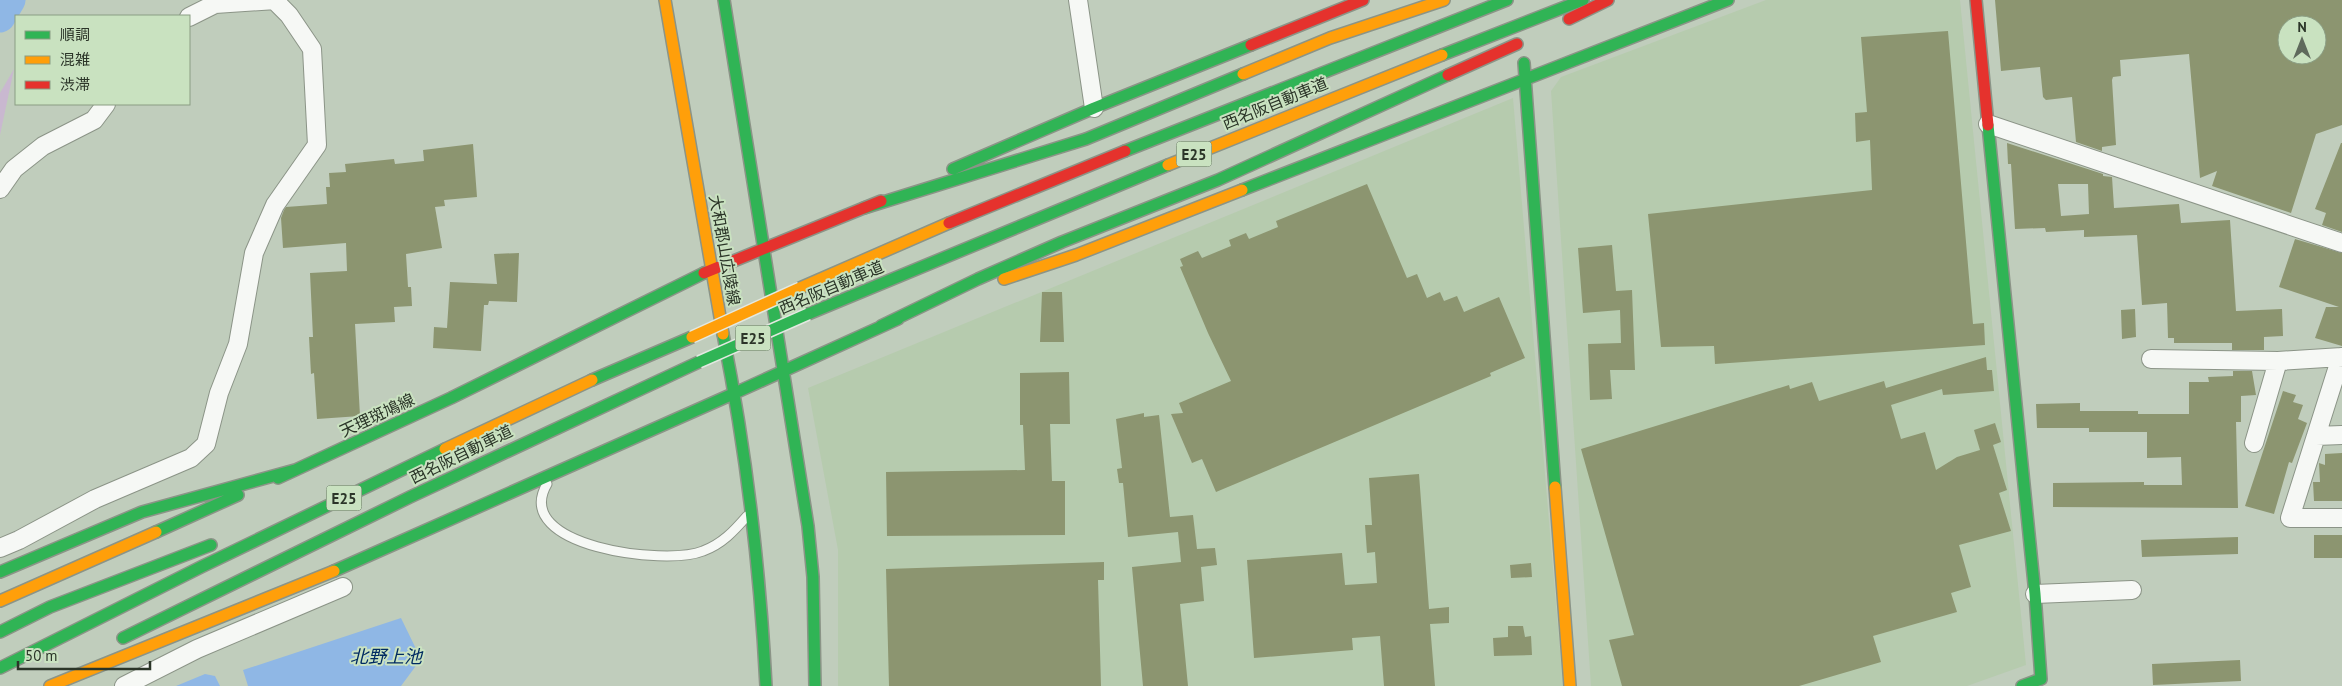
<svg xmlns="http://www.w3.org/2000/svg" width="2342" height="686" font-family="'PT Sans','Noto Sans JP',sans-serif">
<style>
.built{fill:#b6cbae}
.green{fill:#c9b8d0}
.water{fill:#8fb7e5}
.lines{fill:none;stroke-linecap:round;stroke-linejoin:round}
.river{stroke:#8fb7e5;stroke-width:31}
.building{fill:#8c9570;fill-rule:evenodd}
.lane-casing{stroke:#8b9487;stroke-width:11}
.street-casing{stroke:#8b9487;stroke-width:20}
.fast-casing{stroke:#8b9487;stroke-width:14}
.slow-casing{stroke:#8b9487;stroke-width:14}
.jam-casing{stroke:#8b9487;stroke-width:14}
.lane{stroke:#f6f8f5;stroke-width:9}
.street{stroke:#f6f8f5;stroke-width:18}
.fast{stroke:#30b455;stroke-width:11}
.slow{stroke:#ff9f0a;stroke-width:11}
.jam{stroke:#e5322d;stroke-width:11}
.fast-bridge-casing{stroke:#e3e8e1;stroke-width:14;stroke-linecap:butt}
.slow-bridge-casing{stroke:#e3e8e1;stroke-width:14;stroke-linecap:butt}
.fast-bridge{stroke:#30b455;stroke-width:11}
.slow-bridge{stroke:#ff9f0a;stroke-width:11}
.labels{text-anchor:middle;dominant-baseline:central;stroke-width:4;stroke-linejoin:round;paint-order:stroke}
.shield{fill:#c9e2c0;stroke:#5a6956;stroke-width:1}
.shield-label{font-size:15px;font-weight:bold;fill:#2b3528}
.street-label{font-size:16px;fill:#2b3528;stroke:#c9e2c0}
.water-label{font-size:18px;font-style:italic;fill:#002b62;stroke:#c9e2c0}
</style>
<rect width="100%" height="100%" fill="#c0cdbc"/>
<!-- built -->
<path class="built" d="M1766,0h194l66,665 -59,21h-376l-40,-595 10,-14z
M1513,98l50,588h-725v-136l-30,-162z"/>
<!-- green -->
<path class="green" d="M14,69l-14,66v-42z"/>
<!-- water -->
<path class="water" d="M401,618l20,41 -20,27h-153l-5,-16z
M205,674l10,2 5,10h-44z"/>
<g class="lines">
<!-- river -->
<path class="river" d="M0,17l10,-17"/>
</g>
<!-- building -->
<path class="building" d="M1995,0h347v125l-26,9 -25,79 -79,-27 5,-15 -17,7 -11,-124 -69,6 1,16 -8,1 -1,3 4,65 -14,2v4l-26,-9 -4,-45 -26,3 -3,-3 -3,-30 -39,4zM2287,25h30v30h-30z
M1948,31l25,293 11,-1 1,22 -270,19 -1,-18 -53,1 -13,-133 224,-24 -2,-50 -14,2 -1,-29 12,-1 -6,-75z
M2007,143l96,31v2l9,1 2,31 65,-4 2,19 49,-3 6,91 46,-2 1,27 -19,1v13h-32v-7h-58v-5h-6l-1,-35 -25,2 -5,-70 -53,2v-7l-38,2 -1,-4 -30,1 -4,-65h-3zM2058,184h30l1,30 -28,2z
M2341,143h1v89l-20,-7 4,-12 -11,-4z
M473,144l4,53 -33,3 1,6 -10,1 7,41 -36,6 2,33h3l1,19 -18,1 1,15 -40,2 5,92 -43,3 -3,-46 -3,1 -2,-37h4l-3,-64 37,-2 -1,-28 -63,5 -2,-30 3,-8 2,-3 41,-3 -1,-17h4l-1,-14 17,-1 -1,-8 49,-5 1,5 29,-3 -1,-11z
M1367,184l40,94 10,-4 10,24 13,-6 4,9 13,-5 7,16 35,-15 26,61 -35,15 1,3 -275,116 -14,-33 -10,4 -21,-49 12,-1 -4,-10 52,-22 -23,-48 -28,-66 3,-1 -3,-7 18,-8 4,7 29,-12 -2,-6 17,-7 3,6 29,-12 -2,-6z
M2295,239l47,14v93l-27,-8 11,-31h13l-60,-20z
M1612,245l4,46 16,-1 3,80h-25l2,29 -22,1 -2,-56 33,-1 -1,-33 -37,3 -5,-65z
M519,253l-2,49 -28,-1 -1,4h-4l-3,46 -48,-3 1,-21 13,1 3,-46 47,2 -3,-30z
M1042,292h20l2,50h-24z
M2135,309l1,28 -14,2 -1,-29z
M1986,357l1,13h5l2,21 -51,4 -1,-6 -51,16 10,34 24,-7 11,38 21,-13 23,-7 -6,-20 21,-7 6,19 -8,3 14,45 -8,3 12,38 -52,14 12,42 -20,6 6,19 -84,24 8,26 -82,24h-177l-13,-46 25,-5 -53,-186 208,-64 1,4 22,-7 7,19 65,-20 2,7z
M2233,371h19l4,24 -15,1v26h-5l2,86 -185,-1v-24l91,-1v3h38l-1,-28 -34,1v-26h-58v-4h-52l-1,-24 44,-1v8h58v3h51v-32h20l-1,-5 25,-1z
M1069,372l1,52h-20l2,57h13v54l-178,1 -1,-64 139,-2 -2,-45h-3v-52z
M2283,391l13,4 -3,7 10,3 -5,14 9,4 -15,40 -3,-1 -15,52 -29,-8z
M1144,413v4l15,-2 11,102 23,-2 4,34 18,-1 2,17 -16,2 3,34 -24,3 8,82h-45l-11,-119 49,-5 -3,-30 -50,5 -5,-54h-4l-2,-14 5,-1 -6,-49z
M2342,453v48h-28l-1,-19h7l-1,-19 6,2v-11z
M1419,474l10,135 20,-2v16l-19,1 5,62h-51l-4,-50 -28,2 1,12 -99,8 -7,-98 95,-7 3,32 32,-2 -2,-31 -8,1 -2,-28h7l-3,-47z
M2314,535h28v23h-28z
M2238,537v17l-96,3 -1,-17z
M1104,562v18h-6l3,106h-212l-3,-117z
M1531,563l1,14 -21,1 -1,-13z
M1508,626h15l2,11 6,-1 1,19 -38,1 -1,-18 15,-1z
M2240,660l1,21 -88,4 -1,-21z"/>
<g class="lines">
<defs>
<path id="lane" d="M547,484c-37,63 119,82 156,67 19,-7 31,-20 44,-35"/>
<path id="street" d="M1078,0l16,108
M189,17l26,-13 61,-4
M1988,124l354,119
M0,189l14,-20 29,-23 51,-26 12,-16
M2341,357l-51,161h52
M2151,359l127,2 64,-4
M2316,436l26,-1
M2254,443l24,-82
M0,548l19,-8 76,-41 96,-41 15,-14 13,-51 19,-49 16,-91 21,-48 42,-60 -5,-96 -23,-34 -14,-14
M2035,594l97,-4
M124,686l73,-37 146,-62"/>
<path id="fast" d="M724,0l84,526 5,51 2,109
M1442,55l141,-55
M1524,63l31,424
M1988,125l47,469 6,85 -19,7
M1125,151l382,-151
M953,169l141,-61 157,-63
M1242,190l486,-190
M864,208l222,-69 157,-65
M808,314l360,-149
M881,326l97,-47 84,-37 156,-62 230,-105
M723,334c23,116 37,234 43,352
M592,380l100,-43
M735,393l163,-74
M278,478l173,-80 253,-125
M156,532l82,-37
M334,571l401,-178
M0,572l142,-60 153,-42
M0,632l50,-25 161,-62
M123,638l287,-141 289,-135
M0,668l201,-101 244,-118"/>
<path id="slow" d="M665,0l58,334
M1243,74l87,-36 114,-38
M1168,165l274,-110
M1004,279l72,-24 166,-65
M800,288l149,-65
M445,449l147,-69
M1555,487l15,199
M0,601l156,-69
M50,686l284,-115"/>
<path id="jam" d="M1976,0l12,125
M1569,19l39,-19
M1251,45l112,-45
M1448,75l69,-31
M949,223l176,-72
M704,273l177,-72"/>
</defs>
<!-- lane casing -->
<use href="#lane" class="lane-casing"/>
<!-- street casing -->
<use href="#street" class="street-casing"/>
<!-- fast casing -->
<use href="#fast" class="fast-casing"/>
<!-- slow casing -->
<use href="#slow" class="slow-casing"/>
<!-- jam casing -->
<use href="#jam" class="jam-casing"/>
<!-- lane -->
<use href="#lane" class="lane"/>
<!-- street -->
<use href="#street" class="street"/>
<!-- fast -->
<use href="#fast" class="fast"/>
<!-- slow -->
<use href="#slow" class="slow"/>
<!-- jam -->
<use href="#jam" class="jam"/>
<defs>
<path id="fast-bridge" d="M699,362l109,-48"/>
<path id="slow-bridge" d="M692,337l108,-49"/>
</defs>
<!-- fast-bridge casing -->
<use href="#fast-bridge" class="fast-bridge-casing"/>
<!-- slow-bridge casing -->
<use href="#slow-bridge" class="slow-bridge-casing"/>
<!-- fast-bridge -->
<use href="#fast-bridge" class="fast-bridge"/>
<!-- slow-bridge -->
<use href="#slow-bridge" class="slow-bridge"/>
</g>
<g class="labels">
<!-- shield labels -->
<g class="shield">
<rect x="1176.5" y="141.5" width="35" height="25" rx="4"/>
<rect x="735.5" y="325.5" width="35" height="25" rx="4"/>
<rect x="326.5" y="485.5" width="35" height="25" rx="4"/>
</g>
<g class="shield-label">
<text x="1194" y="154">E25</text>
<text x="753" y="338">E25</text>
<text x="344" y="498">E25</text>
</g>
<!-- street labels -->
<g class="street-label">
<text transform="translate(1275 103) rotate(-22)">西名阪自動車道</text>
<text transform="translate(725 250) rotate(80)">大和郡山広陵線</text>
<text transform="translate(831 287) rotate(-23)">西名阪自動車道</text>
<text transform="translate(377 415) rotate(-25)">天理斑鳩線</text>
<text transform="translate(461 454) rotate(-26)">西名阪自動車道</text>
</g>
<!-- water labels -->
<g class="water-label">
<text x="386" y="656">北野上池</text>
</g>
</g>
<!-- legend -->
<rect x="15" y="15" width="175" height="90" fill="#c9e2c0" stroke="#8a9d83"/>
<rect x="25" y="31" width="25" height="8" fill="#30b455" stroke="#8a9d83"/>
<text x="60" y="40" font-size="15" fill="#2b3528">順調</text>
<rect x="25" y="56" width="25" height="8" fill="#ff9f0a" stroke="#8a9d83"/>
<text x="60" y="65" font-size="15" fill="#2b3528">混雑</text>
<rect x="25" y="81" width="25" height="8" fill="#e5322d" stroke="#8a9d83"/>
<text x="60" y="90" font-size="15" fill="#2b3528">渋滞</text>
<!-- north arrow -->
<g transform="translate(2302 40)"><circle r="24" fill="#c9e2c0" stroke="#8a9d83"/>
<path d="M0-4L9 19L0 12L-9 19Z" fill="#5f6a5c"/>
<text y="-8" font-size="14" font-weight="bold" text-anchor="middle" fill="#2b3528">N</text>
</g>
<!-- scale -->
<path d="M18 661v8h132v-8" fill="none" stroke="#2b3528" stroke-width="2.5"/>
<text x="25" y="661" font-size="15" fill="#2b3528" stroke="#c9e2c0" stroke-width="4" paint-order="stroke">50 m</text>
</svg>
